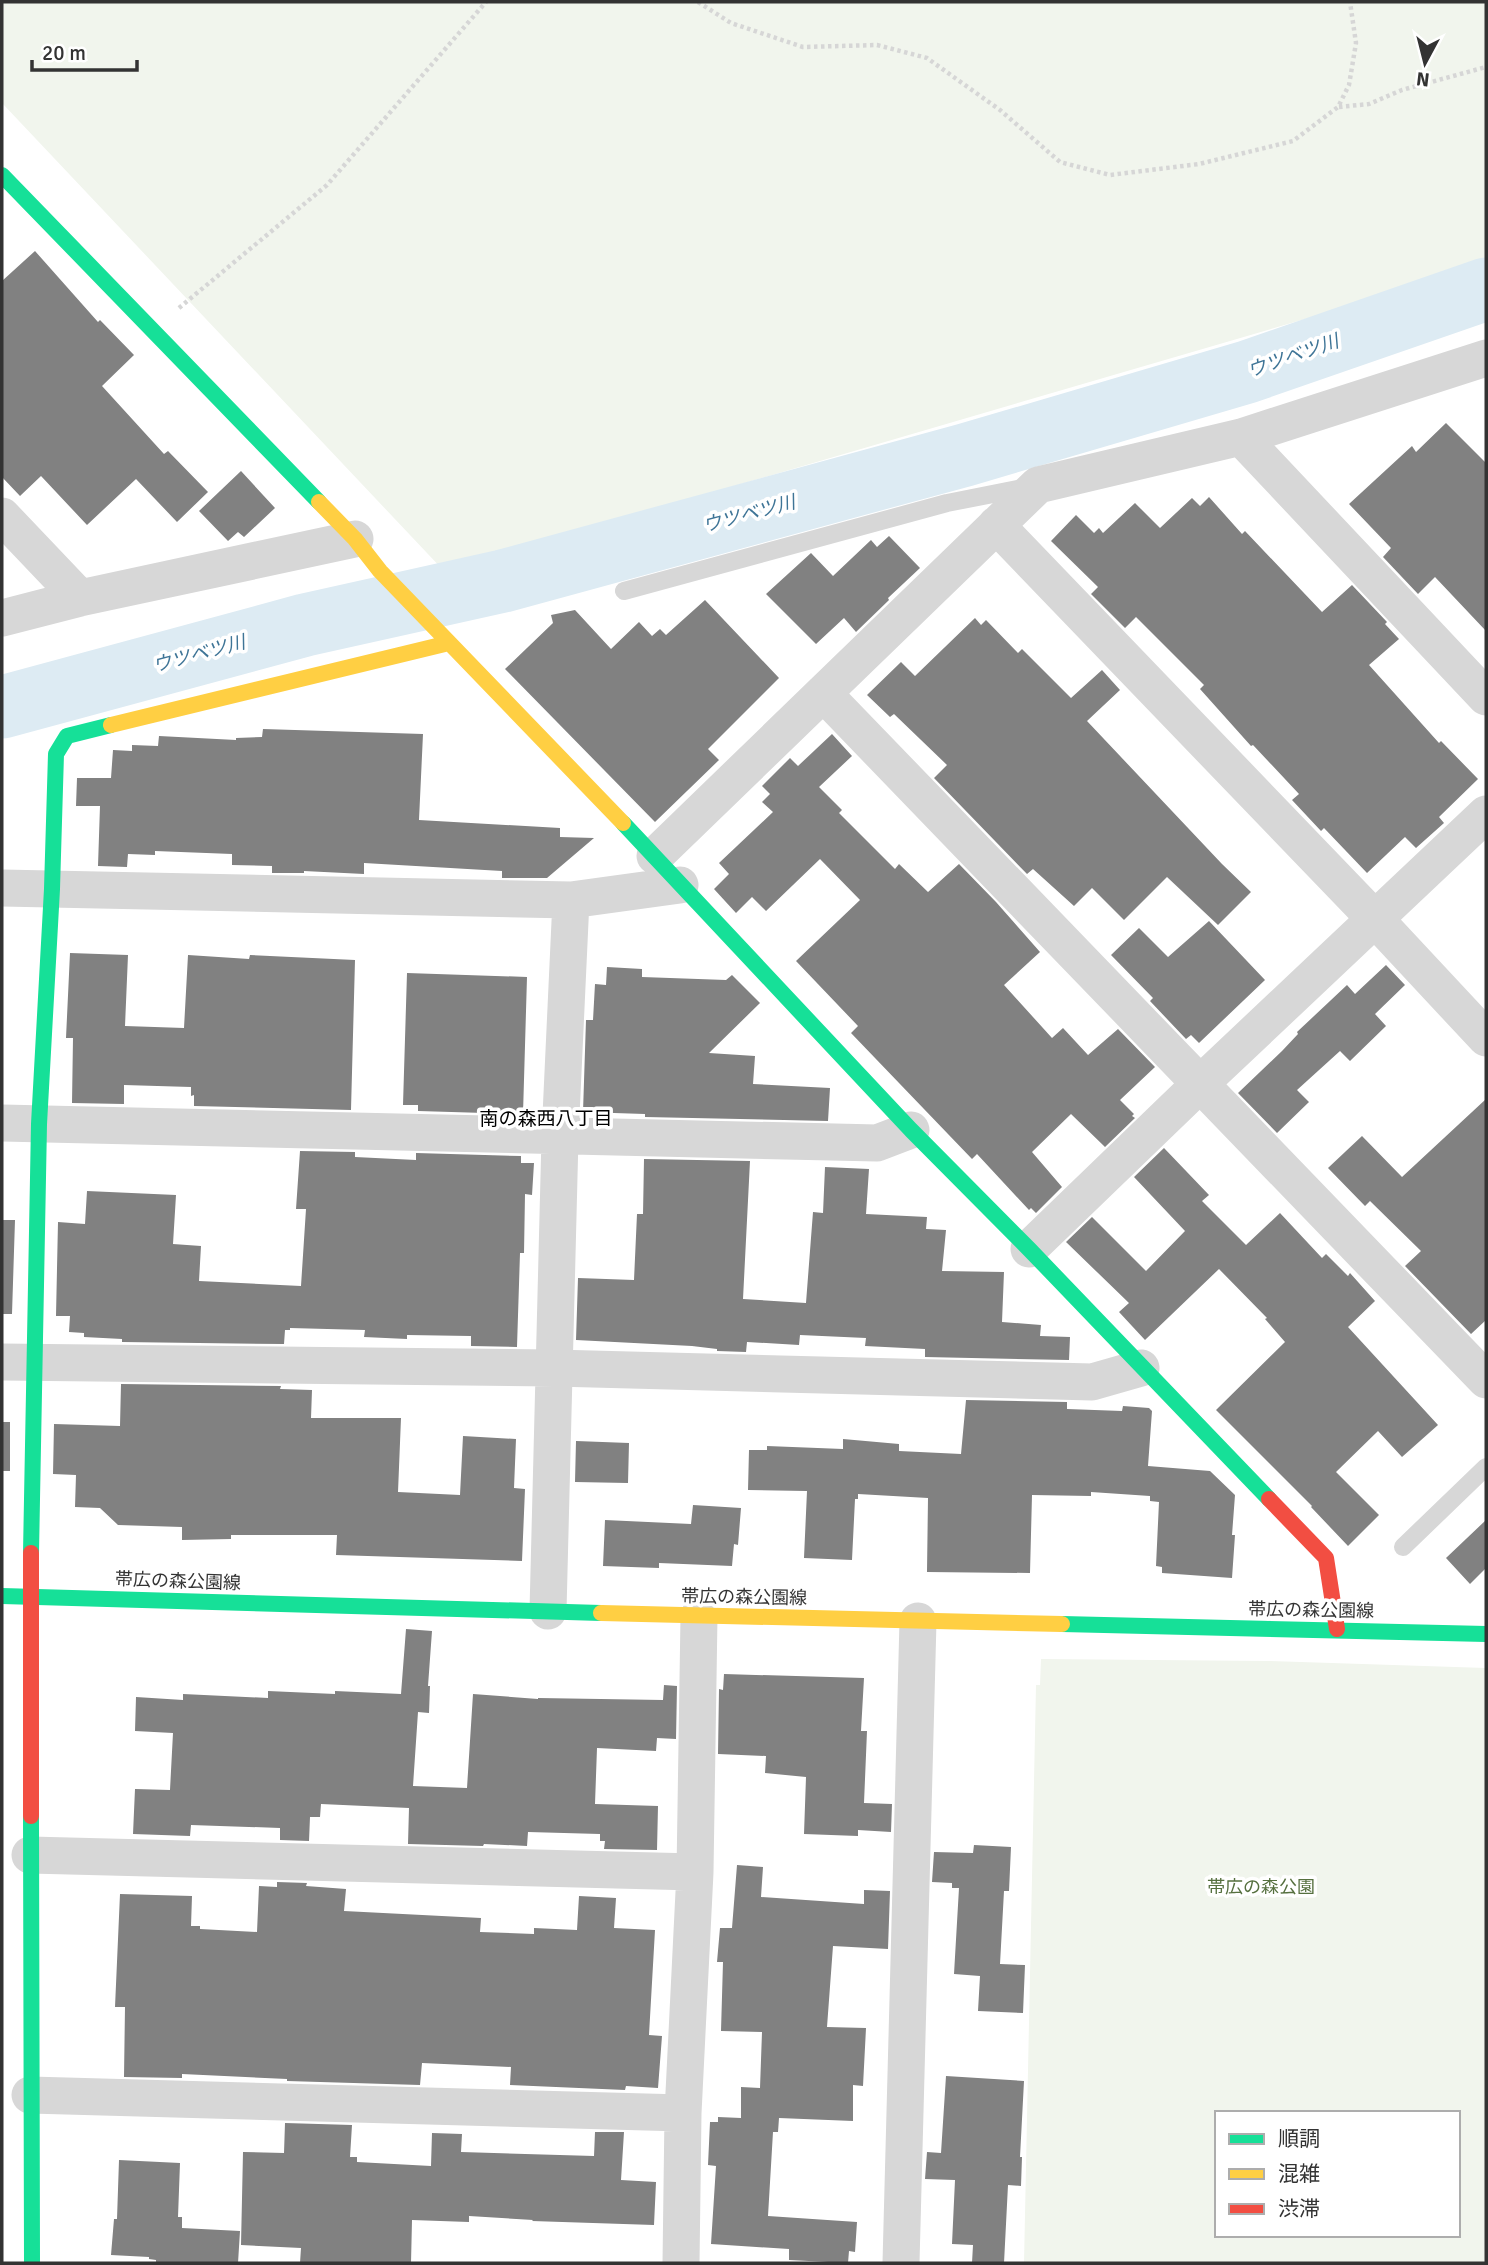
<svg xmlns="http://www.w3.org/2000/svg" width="1488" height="2265" font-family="Signika,'Noto Sans JP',sans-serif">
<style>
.green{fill:#f1f5ed;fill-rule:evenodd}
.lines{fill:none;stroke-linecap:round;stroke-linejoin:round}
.river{stroke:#ddebf3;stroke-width:63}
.building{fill:#818181}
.path{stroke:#d6d6d6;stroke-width:4.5;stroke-dasharray:3.5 3.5;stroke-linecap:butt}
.lane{stroke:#d7d7d7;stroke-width:18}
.street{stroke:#d7d7d7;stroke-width:37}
.fast{stroke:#16e098;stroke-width:16}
.slow{stroke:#ffcf43;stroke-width:16}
.jam{stroke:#f24e42;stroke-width:16}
.labels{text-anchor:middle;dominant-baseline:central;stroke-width:7;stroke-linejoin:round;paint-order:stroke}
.street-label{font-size:18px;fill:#333;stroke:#fff}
.park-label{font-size:18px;fill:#56703f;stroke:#fff}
.water-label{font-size:19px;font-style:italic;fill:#3f7597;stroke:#fff}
.neighbourhood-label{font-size:19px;fill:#000;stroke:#fff}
</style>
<rect width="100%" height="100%" fill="#fff"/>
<!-- green -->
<path class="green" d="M2,2h1484v264l-1042,305 -442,-468z
M1041,1659l228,2 217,7v595h-462l12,-578h4zM1217,2113h241v122h-241z"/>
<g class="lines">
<!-- river -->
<path class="river" d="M2,707l303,-82 198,-44 462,-126 282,-83 239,-83"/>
</g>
<!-- building -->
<path class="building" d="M35,251l63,71 2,-2 34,35 -32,31 62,68 4,-3 40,41 -31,30 -41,-43 -49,46 -46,-49 -21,20 -18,-19v-196z
M1446,423l40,40v168l-51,-54 -17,17 -35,-37 8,-9 -42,-44 63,-58 4,6z
M241,471l34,37 -31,29 -6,-5 -10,9 -29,-30z
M1209,497l33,37 3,-3 77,81 30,-27 35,37 -2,2 14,15 -30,26 70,78 2,-2 37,38 -39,38 5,6 -28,25 -11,-11 -38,36 -43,-45 -3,3 -29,-31 7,-6 -46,-49 -2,1 -51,-57 4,-4 -68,-68 -11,11 -34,-34 7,-7 -47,-46 25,-26 18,18 5,-5 4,5 32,-30 25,25 32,-30 8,8z
M889,536l31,32 -32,30 1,2 -33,32 -12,-14 -28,26 -50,-50 45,-41 22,23 38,-36 6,7z
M705,600l74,78 -71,71 11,11 -64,62 -150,-153 48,-46 -2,-8 24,-5 36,39 28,-27 13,14 8,-7 6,6z
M975,618l6,7 5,-5 32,33 4,-4 49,49 31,-28 18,20 -33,31 135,143 29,28 -33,33 -51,-48 -43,43 -32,-32 -18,18 -41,-37 -6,5 -93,-96 13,-13 -53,-51 -4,3 -23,-22 34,-33 14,14z
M263,729l160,5 -4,86 141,8v9l34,1 -47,40h-45v-7l-138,-8v11l-60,-3v2h-32v-7l-40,-1v-11l-77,-3v4l-27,-1 -1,13 -29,-1 2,-60h-24l1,-28h34l2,-28 19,1v-6l26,1 1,-10 77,4v-2l26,-1z
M832,734l20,22 -33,31 23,23 -3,3 56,56 4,-5 29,28 31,-28 37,38 44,50 -36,33 48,53 11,-10 25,27 30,-26 37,38 -35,33 14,14 -2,2 3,2 -30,29 -34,-33 -39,38 30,35 -26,26 -5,-5 -2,2 -52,-56 -5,5 -121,-126 7,-7 -62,-65 64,-61 -40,-41 -54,52 -14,-14 -16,16 -22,-24 15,-15 -10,-11 54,-51 -11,-10 8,-8 -8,-8 28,-28 8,8z
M1209,921l56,59 -66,63 -8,-8 -5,4 -36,-38 3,-3 -42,-43 28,-27 29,29z
M70,953l58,2 -3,71 59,2 4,-73 61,4 1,-4 105,5 -4,150 -157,-4v-11l-3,1v-9l-67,-2v19l-52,-1 1,-65h-7z
M1386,965l19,20 -30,29 11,12 -36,35 -10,-10 -43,39 12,12 -32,31 -39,-40 44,-42 16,-17 -1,-2 50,-47 8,9z
M607,967l35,2v8l84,3 6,-5 28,28 -51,50 46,3 -2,28 77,4 -2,33 -183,-4v-3l-62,-2 3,-92h7l2,-36 11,1z
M407,973l120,4 -4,137 -105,-3v-6h-15z
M1486,1099v221l-15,14 -66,-68 16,-15 -51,-50 -5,5 -37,-38 34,-32 40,41z
M1164,1148l45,47 -7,6 44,44 34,-32 42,45 4,-4 22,22 2,-3 25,28 -27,26 90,98 -36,32 -24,-26 -42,41 43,43 -31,31 -37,-39 1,-1 -96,-96 69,-68 -20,-23 2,-1 -48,-49 -74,71 -26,-28 10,-9 -63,-61 26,-25 54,54 39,-40 -51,-54z
M300,1151l55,1v5l61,3v-7l105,3v7h13l-2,32 -7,-1 -1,59h-4l-3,94 -46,-1v-10l-64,-1v4l-43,-2 1,-7 -75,-2v2h-5l-1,14 -162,-2v-3l-38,-2v-4l-15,-1 1,-16h-14l2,-94 27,2 2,-33 89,4 -3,49 28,2 -2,35 102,5 5,-77h-10z
M644,1159l106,2 -7,138 63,4 7,-91 10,1 2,-46 44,2 -3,45 61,3 -1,12 20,1 -4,41 62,1 -2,50 39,3 -1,11 30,1 -1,23 -144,-3v-8l-60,-3 1,-8 -66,-3 -1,10 -52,-3 -1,10 -29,-1v-2l-25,-3 -116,-6 2,-62 56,2 3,-66h6z
M2,1220h13l-3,94h-10z
M121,1384l160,2 -1,3 32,1 -1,28h90l-3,74 62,3 3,-59 53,3 -2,49 11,1 -3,72 -186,-6 1,-20h-106v4l-49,1v-13l-64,-2 -18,-17 -25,-1 1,-32 -23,-1 1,-50 66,2z
M966,1400l101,2v7l55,2 1,-5 26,2 3,3 -4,55 62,5 25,24 -3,40h3l-3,43 -70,-5v-6l-6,-1 3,-64 -9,-1v-5l-59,-4v4l-59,-1 -2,78 -103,-1 1,-74 -70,-4v5h-3l-3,61 -48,-2 3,-67 -59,-1 1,-40h18v-4l76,3v-10l56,5v7l62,3z
M2,1422h8v49h-8z
M576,1441l53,2 -1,40 -53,-1z
M693,1505l48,3 -3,37 -4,-1 -2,22 -73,-3v5l-56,-2 2,-46 86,4z
M1486,1520v48l-16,16 -24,-26z
M406,1629l26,2 -4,55h2l-1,27 -11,-1 -5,74 54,2 6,-94 65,5v-1l125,2 1,-15 13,1 -1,53 -19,-1 -1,13 -59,-3 -2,56 63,2 -1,44 -53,-1 1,-8h-5v-7l-72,-2 -1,14 -43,-2 -1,2 -75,-2 1,-36 -88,-4 -1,13h-10l-1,24 -29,-1v-12l-89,-3 -1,11 -57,-2 2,-45 35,1 3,-57 -38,-2 1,-34 47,3v-6l85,4v-7l67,3v-3l66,3z
M724,1674l140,4 -3,53h6l-3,72 28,1 -1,28 -33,-2v6l-54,-2 2,-57 -41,-4 1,-17 -48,-2 1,-65 4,1z
M974,1845l37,2 -2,44h-5l-4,73 25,1 -2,48 -45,-2 2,-35 -26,-2 5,-86h-7v-5l-20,-1 2,-30 39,1z
M737,1865l26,2 -2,30 103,7v-14l26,1 -2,58 -55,-3 -6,81 39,1 -3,58 -10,-1v36l-74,-3 -1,14h-5l-5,84 89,6 -2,30 -6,-1 -1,12 -59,-3v-11l-78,-5 5,-78 -8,-1 2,-43h8v-5l23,1v-31l19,1 2,-56 -41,-1 2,-69h-6l3,-34h12z
M277,1882l30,1 -1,3 40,3 -2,22 137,7 -1,14 54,2v-6l43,2 2,-34 37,2 -2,30 41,2 -6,105 13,1 -4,52 -32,-2 -1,4 -115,-5 1,-18 -89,-4 -2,22 -133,-4v-2l-105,-5v4l-58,-1 1,-70h-10l5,-113 72,2 -1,30h9v3l57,3 2,-46 18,1z
M946,2076l78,5 -4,76h2l-1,29 -13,-1 -4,78h-32l1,-18 -21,-1 3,-64 -30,-1 2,-27 14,1z
M285,2123l67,2 -2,32h7v5l74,4 1,-33 30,1 -1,18 133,4 1,-24h29l-3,48 35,2 -2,43 -122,-4 1,-1 -64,-4v6l-57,-2 -1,43h-111l1,-15 -60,-3 2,-93 41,1z
M119,2160l61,3 -2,54h4v11l58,3 -2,32h-82v-3l-7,-1v-2l-38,-2 3,-36h3z"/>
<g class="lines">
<!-- path -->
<path class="path" d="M698,2l33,21 72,24 74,-2 50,13 73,52 60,52 50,13 89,-11 94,-23 45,-34 11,-22 7,-42 -6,-41
M1339,107l30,-3 33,-14 84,-23
M179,308l148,-123 159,-183"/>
<!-- lane -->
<path class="lane" d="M624,591l323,-88 81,-16
M1403,1547l83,-80"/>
<!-- street -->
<path class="street" d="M1241,437l245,260
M2,516l78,82
M996,525l380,395 110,118
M2,618l78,-20 275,-59
M823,693l663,687
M655,856l383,-371 203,-48 245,-79
M2,888l569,12 109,-15
M2,1123l875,20 34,-13
M1029,1249l172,-166 285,-269
M2,1362l552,6 538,14 49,-14
M548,1611l12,-474 11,-237
M30,1855l665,17
M30,2095l653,18
M681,2263l2,-150 12,-241 4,-256
M901,2263l17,-642"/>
<!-- fast -->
<path class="fast" d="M2,175l317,327
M623,823l288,307 118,119 240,250
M31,1553l8,-429 13,-235 4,-135 11,-18 44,-11
M2,1596l599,17
M1062,1624l424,10
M31,1816l1,447"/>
<!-- slow -->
<path class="slow" d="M319,502l36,37 25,32 243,252
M111,725l338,-82
M601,1613l461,11"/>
<!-- jam -->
<path class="jam" d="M1269,1499l57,59 11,71
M31,1553v263"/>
</g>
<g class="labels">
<!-- street labels -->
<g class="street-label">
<text transform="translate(178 1581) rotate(2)">帯広の森公園線</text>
<text transform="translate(744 1597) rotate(1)">帯広の森公園線</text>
<text transform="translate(1311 1610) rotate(1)">帯広の森公園線</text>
</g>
<!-- park labels -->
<g class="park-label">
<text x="1261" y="1887">帯広の森公園</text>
</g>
<!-- water labels -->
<g class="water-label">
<text transform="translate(1293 356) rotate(-19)">ウツベツ川</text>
<text transform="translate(749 514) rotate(-15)">ウツベツ川</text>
<text transform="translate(199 654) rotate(-15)">ウツベツ川</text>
</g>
<!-- neighbourhood labels -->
<g class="neighbourhood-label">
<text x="546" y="1119">南の森西八丁目</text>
</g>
</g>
<!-- border -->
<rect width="1488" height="2265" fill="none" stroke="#333333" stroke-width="7"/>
<!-- legend -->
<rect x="1215" y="2111" width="245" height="126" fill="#ffffff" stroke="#adadad" stroke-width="2"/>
<rect x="1229" y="2134" width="35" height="10" fill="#16e098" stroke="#adadad" stroke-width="2"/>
<text x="1278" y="2146" font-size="21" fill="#333333">順調</text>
<rect x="1229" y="2169" width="35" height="10" fill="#ffcf43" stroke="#adadad" stroke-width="2"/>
<text x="1278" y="2181" font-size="21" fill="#333333">混雑</text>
<rect x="1229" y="2204" width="35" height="10" fill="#f24e42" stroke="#adadad" stroke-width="2"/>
<text x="1278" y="2216" font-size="21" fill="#333333">渋滞</text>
<!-- north arrow -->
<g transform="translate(1425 63) rotate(187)" stroke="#ffffff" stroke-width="5" paint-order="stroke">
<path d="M0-5L12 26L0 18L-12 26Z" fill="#333333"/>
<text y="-10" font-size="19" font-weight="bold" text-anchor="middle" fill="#333333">N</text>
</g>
<!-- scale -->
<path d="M32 60v10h105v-10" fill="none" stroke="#333333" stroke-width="3.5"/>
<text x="42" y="60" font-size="21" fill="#333333" stroke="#ffffff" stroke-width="5" paint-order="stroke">20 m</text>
</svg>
